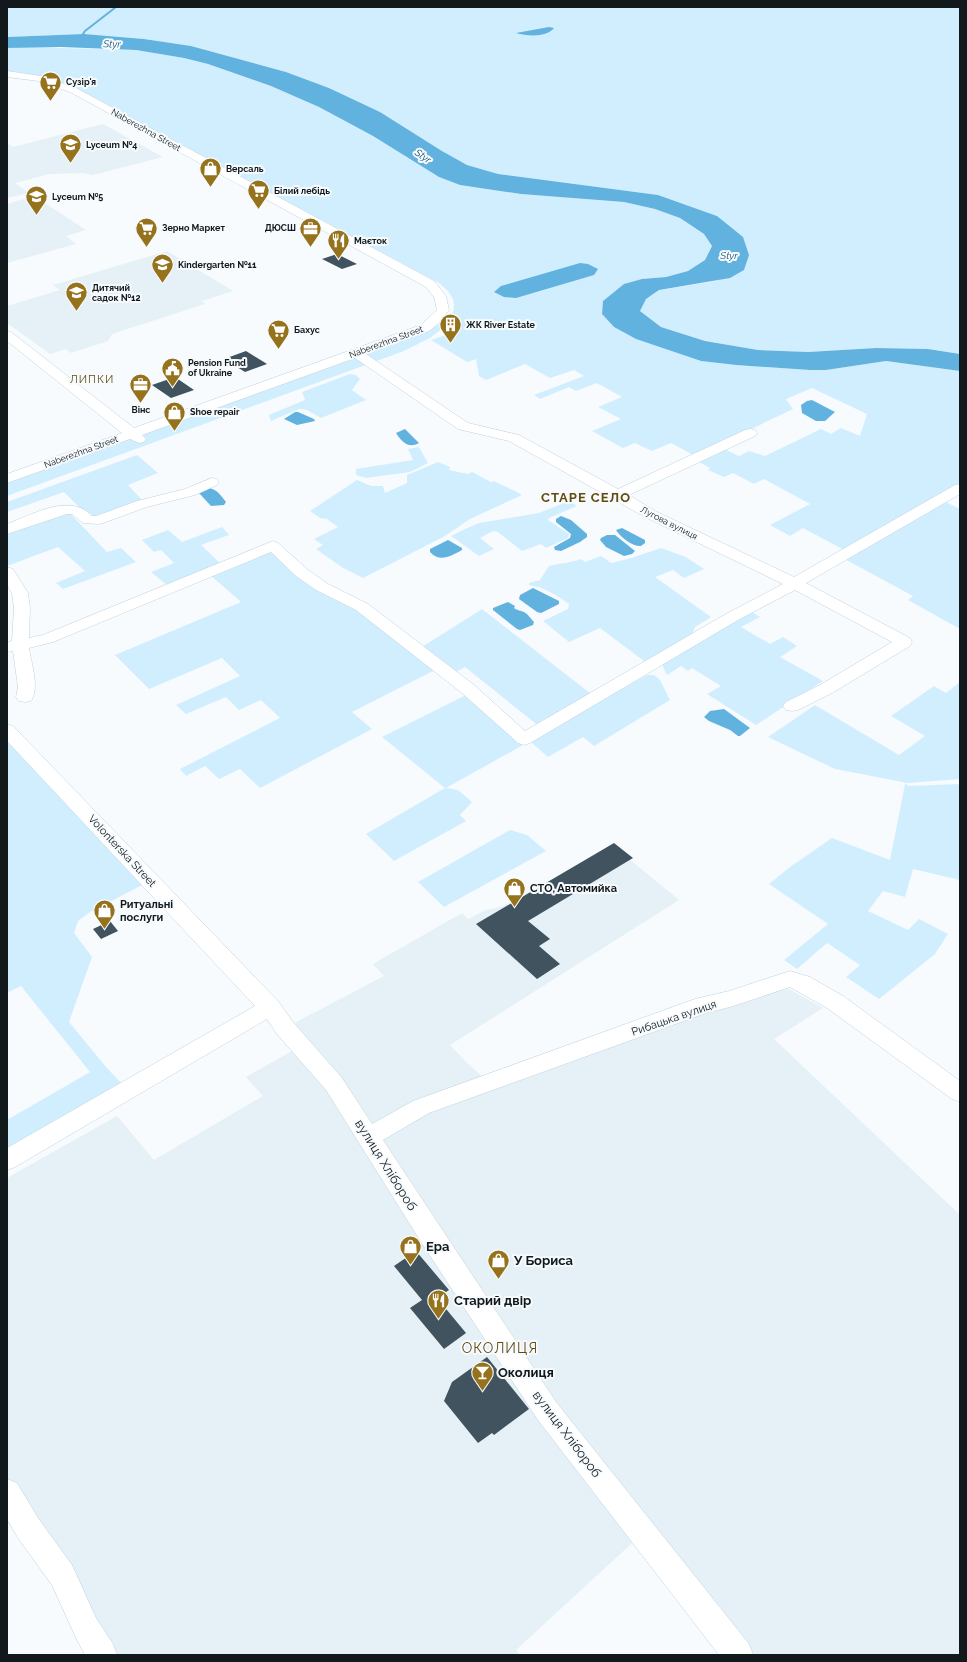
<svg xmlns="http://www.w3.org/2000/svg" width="967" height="1662" font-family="Raleway,sans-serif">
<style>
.built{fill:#e5f0f7}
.green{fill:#d1eeff}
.water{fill:#62b2df}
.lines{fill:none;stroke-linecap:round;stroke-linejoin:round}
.stream{stroke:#62b2df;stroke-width:2}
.building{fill:#41535e}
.minor-casing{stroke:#bed3e0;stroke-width:1}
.minor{fill:#fff;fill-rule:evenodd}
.labels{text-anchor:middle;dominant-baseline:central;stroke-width:4;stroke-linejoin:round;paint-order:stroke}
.far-poi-label{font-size:9px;font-weight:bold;fill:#11191d;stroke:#f7fbfe;text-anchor:start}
.far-street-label{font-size:9px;fill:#11191d;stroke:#f7fbfe}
.far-water-label{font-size:10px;font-style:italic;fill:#135271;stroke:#f7fbfe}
.far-quarter-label{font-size:11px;letter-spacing:1px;fill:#634b10;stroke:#f7fbfe}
.street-label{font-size:11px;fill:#11191d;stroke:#f7fbfe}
.poi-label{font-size:11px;font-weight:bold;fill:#11191d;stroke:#f7fbfe;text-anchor:start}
.far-district-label{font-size:13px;font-weight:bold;letter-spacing:1px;fill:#634b10;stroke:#f7fbfe}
.near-street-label{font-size:13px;fill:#11191d;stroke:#f7fbfe}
.near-poi-label{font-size:13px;font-weight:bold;fill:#11191d;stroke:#f7fbfe;text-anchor:start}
.near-neighbourhood-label{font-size:14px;letter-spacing:1px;fill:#634b10;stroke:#f7fbfe}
</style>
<rect width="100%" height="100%" fill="#f7fbfe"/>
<!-- built -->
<path class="built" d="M103,124l60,33 -70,18 -9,-2 -35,1 -34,9 14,10 -22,5v-55l6,4z
M34,196l52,34 -20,6 10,8 -69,19v-59z
M167,251l66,40 -31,10 3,3 -93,30 -4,7 -37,12 -5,-4 -16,5 -43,-31v-17l53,-16 -7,-5z
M612,845l67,55 -229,145 18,19 22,19 240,-84 59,-10 34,19 -49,31 186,176v440h-222l-95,-122 -127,117 4,5h-418l-95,-162v-315l110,-62 37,44 109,-64 -17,-19 55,-31 -16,-18 99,-52 -11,-12 89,-51 6,6 18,-9 18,-4z"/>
<!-- green -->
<path class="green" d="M7,7h953v347l-32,-5 -52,-1 -68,4 -50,-2 -53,-9 -44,-14 -21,-16 6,-12 13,-9 57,-9 1,-65 -59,-21 -160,-21 -31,-9 -25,-14 -62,-39 -51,-24 -43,-16 -95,-26 -47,-7 -60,-5 -77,3z
M26,47l110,3 48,8 24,6 63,22 48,21 54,29 66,41 21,8 61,9 103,8 31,7 25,9 24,16 8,12 -7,14 -17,11 -22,6 -24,2 -40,28v7l12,13 22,12 65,22 34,4 75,5h16l60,-9 74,10v113l-22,14 22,11v120l-52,-29 5,-4 -74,-40 7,-5 -43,-23 -13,8 -20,-11 40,-21 -46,-25 -10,5 -21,-11 -9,4 -16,-7 2,-2 -13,-7 25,-13 17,8 10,-5 16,5 56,-27 10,5 10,-6 19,8 7,-22 -55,-26 -26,11 7,10 -98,47 -24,-13 -19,8 -17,-8 -12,5 -31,-17 29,-12 -23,-12 24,-10 -25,-14 -21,8 -7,-4 -29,12 -6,-4 50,-19 -10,-6 -24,8 -25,-14 -39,16 -7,-4 -3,-17 -9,3 -36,-22 21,-7 -9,-5 -13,10 -26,13 -397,145v-17l418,-151 21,-4c13,-18 10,-27 -7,-41l-369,-198c-21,-7 -41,-12 -63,-14v-23z
M350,374l6,1 4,4 -8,11 14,10 -45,18 -14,-8 -8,-1 -28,12 -2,-6 36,-15 -3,-8z
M419,447l9,16 -18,9 -44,6 -10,-3v-6l57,-9 -5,-11z
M137,455l21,18 -30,12 15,16 -48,17 -6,-1 -25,-25 -57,20v-10z
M438,462l12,5 -1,3 19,4 4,-2 19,10 3,-1c9,5 19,8 28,14l-52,24 -25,17 -82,42 -20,-10 -27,-19 7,-4 -9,-6 24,-12 -11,-8 -7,-1 -10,-7 47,-31 14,6h12l2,7 22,-10v-8z
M569,501l8,5 -28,12 -1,2 21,14 -1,4 -22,10 -5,-4 -19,7 -24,-19 -5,-1 -13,7 14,11 -15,7 -28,-20 14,-7 14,-6 60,-10z
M68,511l39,41 14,-4 15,14 -73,27 -7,-6 29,-12 -27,-24 -51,19v-34z
M222,527l7,8 -28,10 20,19 -53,22 -17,-14 23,-9 -13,-13 -7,2 -12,-12 26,-10 14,12z
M661,548l25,9 18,12 -20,9 -11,-8 -18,7 56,40 -16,10 -3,8 -44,29 -48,-36 -31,14 -26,-21 25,-12 1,-5c-13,-9 -25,-17 -40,-19v-2l11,-3 9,-14c12,-3 21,-3 32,-7l4,3 16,-6 10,7 17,-4z
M267,552h5l87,57 76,61 -83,42 20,17 -112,59 -20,-19 -21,10 -14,-13 -19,10 -6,-7 100,-51 -19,-18 -22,10 -13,-13 -40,17 -10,-9 64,-29 -18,-18 -73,31 -34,-34 126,-53 -32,-28z
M482,609l113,88 -55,30 -75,-60 -13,7 -30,-27z
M749,610l11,7 -19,10 29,17 13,-7 14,9 -17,11 43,24 -67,44 -49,-31 14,-8 -29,-18 -4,3 -7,-5 -14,9 -4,-8v-6z
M647,675h7l6,5 10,20 -76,46 -11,-9 -35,20 -17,-15v-3z
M960,682v97l-52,4 -73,-14 -67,-32 47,-32 84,50 26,-19 -34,-20 43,-30 12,7z
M466,695l57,50 -77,43 12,2 14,12 -12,13 6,6 -72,40 -28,-27 79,-46 -63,-51z
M7,730l143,151 -60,31 -12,9 -4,12 18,24 -23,65 37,45 22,23 -121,70v-40l83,-48 -69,-86 -14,7z
M904,783l5,3 51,-2v96l-47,-11 -8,28 -22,-6 -15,20 40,19 11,-11 29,15 -13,20 -56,45 -33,-22 14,-12 -33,-22 -30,26 -13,-9 44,-36 -59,-40 21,-17 42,-29 58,22 15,-76z
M510,830l17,5 19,16 -102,56 -26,-25z"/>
<!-- water -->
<path class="water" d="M549,27l5,1c-8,10 -27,8 -38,5z
M84,34l60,5 47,7 95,26 43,16 51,24 62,39 25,14 31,9 160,21 59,21 26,21 6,18 -5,15 -14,8 -71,12 -13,9 -6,12 21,16 44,14 53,9 50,2 68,-4 52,1 32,5v17l-74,-10 -60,9h-16l-74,-5 -35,-4 -65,-22 -22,-12 -12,-13 1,-13 21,-17 18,-5 24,-2 22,-6 17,-11 7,-14 -8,-12 -24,-16 -25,-9 -31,-7 -103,-8 -61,-9 -21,-8 -66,-41 -54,-29 -48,-21 -63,-22 -24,-6 -48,-8 -75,-3 -54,1v-11z
M580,263l8,1 10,5 -4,6 -78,23 -12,-1 -10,-5 7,-6z
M812,400l23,12 -10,9h-9l-14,-8 -1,-8 6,-4z
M295,412h3l16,7 1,2 -18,4 -13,-6z
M405,429l14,14c-11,6 -17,-1 -23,-10z
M209,488c8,1 13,9 17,14l-2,3 -13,1 -12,-13z
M561,516l10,4 16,14v3l-7,5 -19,9 -6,-1 -1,-3 16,-9 1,-4 -15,-12v-3z
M622,528l23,12v3l-4,3c-8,1 -21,-9 -25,-16z
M607,535h8l20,16 -3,3 -8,2 -18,-9 -6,-7 1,-2z
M448,540l14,8v2c-11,6 -22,13 -32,2v-3z
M533,588l26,13v3l-18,9 -4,-1 -18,-13 1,-4z
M508,602l7,4 -1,2c4,3 6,2 10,4 4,2 7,7 10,10l-1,3 -13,5 -3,-1 -24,-19v-2z
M724,709l26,19 -10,8h-2l-8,-6 -21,-9 -5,-4 6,-6z"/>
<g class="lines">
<!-- stream -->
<path class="stream" d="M81,37l4,-6 31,-24"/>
</g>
<!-- building -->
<path class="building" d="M337,254l20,10 -15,5 -20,-10z
M246,351l13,8 8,5 -22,8 -21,-13z
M175,377l19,13 -23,8 -19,-13z
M614,843l19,15 -105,63 22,18 -11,7 21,18 -23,15 -61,-55z
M110,921l8,10 -17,8 -8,-10z
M416,1251l33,39 -12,8 29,35 -22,16 -34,-41 12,-8 -28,-34z
M487,1357l42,52 -35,26 -2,-2 -14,10 -34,-42 8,-19z"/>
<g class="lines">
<defs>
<path id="minor" d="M7,71l34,5 35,12 358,193 12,15 3,14 -9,12 -11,9 -63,23 102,69 51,12 99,54 127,-59 5,-1 5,1 2,3 -2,3 -126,59 26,16 139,66 161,-92 5,-1v10l-154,89 104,55 2,4 -2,4 -78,47 -34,17 -6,1 -6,-1 -3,-4 3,-4 34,-17 72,-43 -97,-52 -57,30 -208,123 -6,2 -6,-2 -56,-50 -106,-83 -40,-20 -20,-14 -25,-24 -218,90 -24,6c2,15 11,39 2,53l-6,1 -6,-1 -3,-4 2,-10 -5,-36 -6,1v-10l5,-1 2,-33 -2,-15 -5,-8v-18l6,2 15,24 2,15 -1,30 14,-3 225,-92 5,-2 5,2 30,27 20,14 40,20 106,81 51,46 201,-117 57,-30 -138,-67 -136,-76 -51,-12 -103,-71 -213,77 4,4 -2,3 -5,1 -9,-4 -123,44v-9l115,-41 -115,-92v-10l4,1 123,96 287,-103 16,-15 -3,-13 -8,-10 -356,-195 -31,-11 -32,-4z
M212,478l5,1 2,3 -2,3 -22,10 -48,12 -44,16 -5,1 -15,-1 -11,-9h-5l-60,20v-10c25,-9 63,-32 85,-8h4l41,-15 48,-12z
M7,724l6,2 265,275 15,21 49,56 30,46 41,-23 282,-102 34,-8 61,-20 13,4 7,2 33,19 117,85v21l-8,-3 -125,-91 -37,-21 -60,20 -24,6 -277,100 -46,27 173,262 193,242 4,11h-34l-181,-235 -115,-175 -97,-155 -49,-56 -10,-15 -252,148 -8,3v-22l248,-142 -248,-265z
M7,1479l10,4 21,35 34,47 24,53 17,26 4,11h-32l-9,-17 -24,-53 -34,-47 -11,-19z"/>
</defs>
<!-- minor casing -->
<use href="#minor" class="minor-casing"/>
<!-- minor -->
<use href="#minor" class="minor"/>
</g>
<!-- icons -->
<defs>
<symbol id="supermarket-pin" viewBox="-11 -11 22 30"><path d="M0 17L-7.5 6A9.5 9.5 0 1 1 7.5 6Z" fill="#95721b" stroke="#f7fbfe"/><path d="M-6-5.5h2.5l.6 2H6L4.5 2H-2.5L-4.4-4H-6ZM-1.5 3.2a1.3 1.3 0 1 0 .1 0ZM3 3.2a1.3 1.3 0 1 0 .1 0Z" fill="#fff"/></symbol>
<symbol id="school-pin" viewBox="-11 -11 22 30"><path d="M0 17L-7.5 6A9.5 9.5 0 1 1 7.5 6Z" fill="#95721b" stroke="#f7fbfe"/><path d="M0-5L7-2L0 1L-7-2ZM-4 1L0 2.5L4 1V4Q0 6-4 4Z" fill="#fff"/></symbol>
<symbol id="shop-pin" viewBox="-11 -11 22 30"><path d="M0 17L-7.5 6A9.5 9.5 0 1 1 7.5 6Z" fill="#95721b" stroke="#f7fbfe"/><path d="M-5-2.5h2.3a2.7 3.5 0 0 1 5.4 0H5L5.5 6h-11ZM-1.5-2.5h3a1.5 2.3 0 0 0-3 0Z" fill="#fff"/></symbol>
<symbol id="office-pin" viewBox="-11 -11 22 30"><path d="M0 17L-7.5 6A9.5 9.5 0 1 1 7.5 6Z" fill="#95721b" stroke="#f7fbfe"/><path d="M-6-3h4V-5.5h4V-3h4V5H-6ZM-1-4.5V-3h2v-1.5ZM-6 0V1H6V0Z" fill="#fff"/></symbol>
<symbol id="restaurant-pin" viewBox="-11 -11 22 30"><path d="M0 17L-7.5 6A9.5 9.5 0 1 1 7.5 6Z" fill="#95721b" stroke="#f7fbfe"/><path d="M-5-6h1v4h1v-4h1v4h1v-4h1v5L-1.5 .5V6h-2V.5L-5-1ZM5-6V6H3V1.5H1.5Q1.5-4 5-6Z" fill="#fff"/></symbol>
<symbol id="building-pin" viewBox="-11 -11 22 30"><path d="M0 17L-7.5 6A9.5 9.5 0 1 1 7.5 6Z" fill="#95721b" stroke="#f7fbfe"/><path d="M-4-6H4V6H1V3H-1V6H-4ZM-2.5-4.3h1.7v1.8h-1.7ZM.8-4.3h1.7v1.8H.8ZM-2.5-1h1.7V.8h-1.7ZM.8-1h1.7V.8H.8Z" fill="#fff"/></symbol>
<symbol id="civic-pin" viewBox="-11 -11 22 30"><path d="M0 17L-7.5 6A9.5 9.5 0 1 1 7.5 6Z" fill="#95721b" stroke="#f7fbfe"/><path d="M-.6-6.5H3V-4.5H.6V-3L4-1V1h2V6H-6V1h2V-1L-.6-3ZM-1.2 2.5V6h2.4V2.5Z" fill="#fff"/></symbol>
<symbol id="bar-pin" viewBox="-11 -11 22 30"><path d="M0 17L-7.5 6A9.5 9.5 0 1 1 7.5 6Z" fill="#95721b" stroke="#f7fbfe"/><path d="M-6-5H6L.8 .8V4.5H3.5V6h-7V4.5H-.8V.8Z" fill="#fff"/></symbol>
</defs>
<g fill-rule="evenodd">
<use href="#supermarket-pin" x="38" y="70" width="25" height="34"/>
<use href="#school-pin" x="58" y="132" width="25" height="34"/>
<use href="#shop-pin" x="198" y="156" width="25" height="34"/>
<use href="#supermarket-pin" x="246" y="178" width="25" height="34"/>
<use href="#school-pin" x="24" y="184" width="25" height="34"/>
<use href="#supermarket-pin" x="134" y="216" width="25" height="34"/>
<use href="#office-pin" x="298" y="216" width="25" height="34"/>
<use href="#restaurant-pin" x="326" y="228" width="25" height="34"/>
<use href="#school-pin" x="150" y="252" width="25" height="34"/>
<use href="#school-pin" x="64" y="280" width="25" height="34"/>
<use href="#building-pin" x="438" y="312" width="25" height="34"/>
<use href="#supermarket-pin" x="266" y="318" width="25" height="34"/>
<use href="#civic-pin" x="160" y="356" width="25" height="34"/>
<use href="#office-pin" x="128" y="372" width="25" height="34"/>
<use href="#shop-pin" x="162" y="400" width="25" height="34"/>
<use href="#shop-pin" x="502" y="876" width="25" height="34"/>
<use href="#shop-pin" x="92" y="898" width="25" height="34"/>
<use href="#shop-pin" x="398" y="1234" width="25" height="34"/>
<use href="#shop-pin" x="486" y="1248" width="25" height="34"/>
<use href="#restaurant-pin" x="426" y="1288" width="25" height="34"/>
<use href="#bar-pin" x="470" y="1360" width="25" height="34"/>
</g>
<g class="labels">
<!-- far-poi labels -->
<g class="far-poi-label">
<text x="66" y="82">Сузір'я</text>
<text x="86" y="145">Lyceum №4</text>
<text x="226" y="169">Версаль</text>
<text x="274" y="191">Білий лебідь</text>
<text x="52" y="197">Lyceum №5</text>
<text x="162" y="228">Зерно Маркет</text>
<text x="296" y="228" text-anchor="end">ДЮСШ</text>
<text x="354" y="241">Маєток</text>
<text x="178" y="265">Kindergarten №11</text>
<text x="92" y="288">Дитячий<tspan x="92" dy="10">садок №12</tspan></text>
<text x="466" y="325">ЖК River Estate</text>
<text x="294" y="330">Бахус</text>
<text x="188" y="363">Pension Fund<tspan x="188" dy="10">of Ukraine</tspan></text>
<text x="141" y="410" text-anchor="middle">Вінс</text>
<text x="190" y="412">Shoe repair</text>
</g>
<!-- far-street labels -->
<g class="far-street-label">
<text transform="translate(146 130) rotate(29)">Naberezhna Street</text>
<text transform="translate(386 342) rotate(-20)">Naberezhna Street</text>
<text transform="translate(81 452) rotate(-20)">Naberezhna Street</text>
<text transform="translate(669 523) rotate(27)">Лугова вулиця</text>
</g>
<!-- far-water labels -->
<g class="far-water-label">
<text transform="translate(112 44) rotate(1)">Styr</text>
<text transform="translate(423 156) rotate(35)">Styr</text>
<text x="729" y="255">Styr</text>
</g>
<!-- far-quarter labels -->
<g class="far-quarter-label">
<text x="92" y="379">ЛИПКИ</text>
</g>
<!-- street labels -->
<g class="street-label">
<text transform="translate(122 851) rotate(47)">Volonterska Street</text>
<text transform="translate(674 1018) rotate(-19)">Рибацька вулиця</text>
</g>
<!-- poi labels -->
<g class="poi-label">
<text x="530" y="888">СТО, Автомийка</text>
<text x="120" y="904">Ритуальні<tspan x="120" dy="13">послуги</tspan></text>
</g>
<!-- far-district labels -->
<g class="far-district-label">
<text x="586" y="497">СТАРЕ СЕЛО</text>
</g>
<!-- near-street labels -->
<g class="near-street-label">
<text transform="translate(386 1165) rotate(58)">вулиця Хлібороб</text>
<text transform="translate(567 1434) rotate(53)">вулиця Хлібороб</text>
</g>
<!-- near-poi labels -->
<g class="near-poi-label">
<text x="426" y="1246">Ера</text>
<text x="514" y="1260">У Бориса</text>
<text x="454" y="1300">Старий двір</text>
<text x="498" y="1372">Околиця</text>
</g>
<!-- near-neighbourhood labels -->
<g class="near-neighbourhood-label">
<text x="500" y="1348">ОКОЛИЦЯ</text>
</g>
</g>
<!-- border -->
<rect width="967" height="1662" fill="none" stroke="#11191d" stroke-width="16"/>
</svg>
